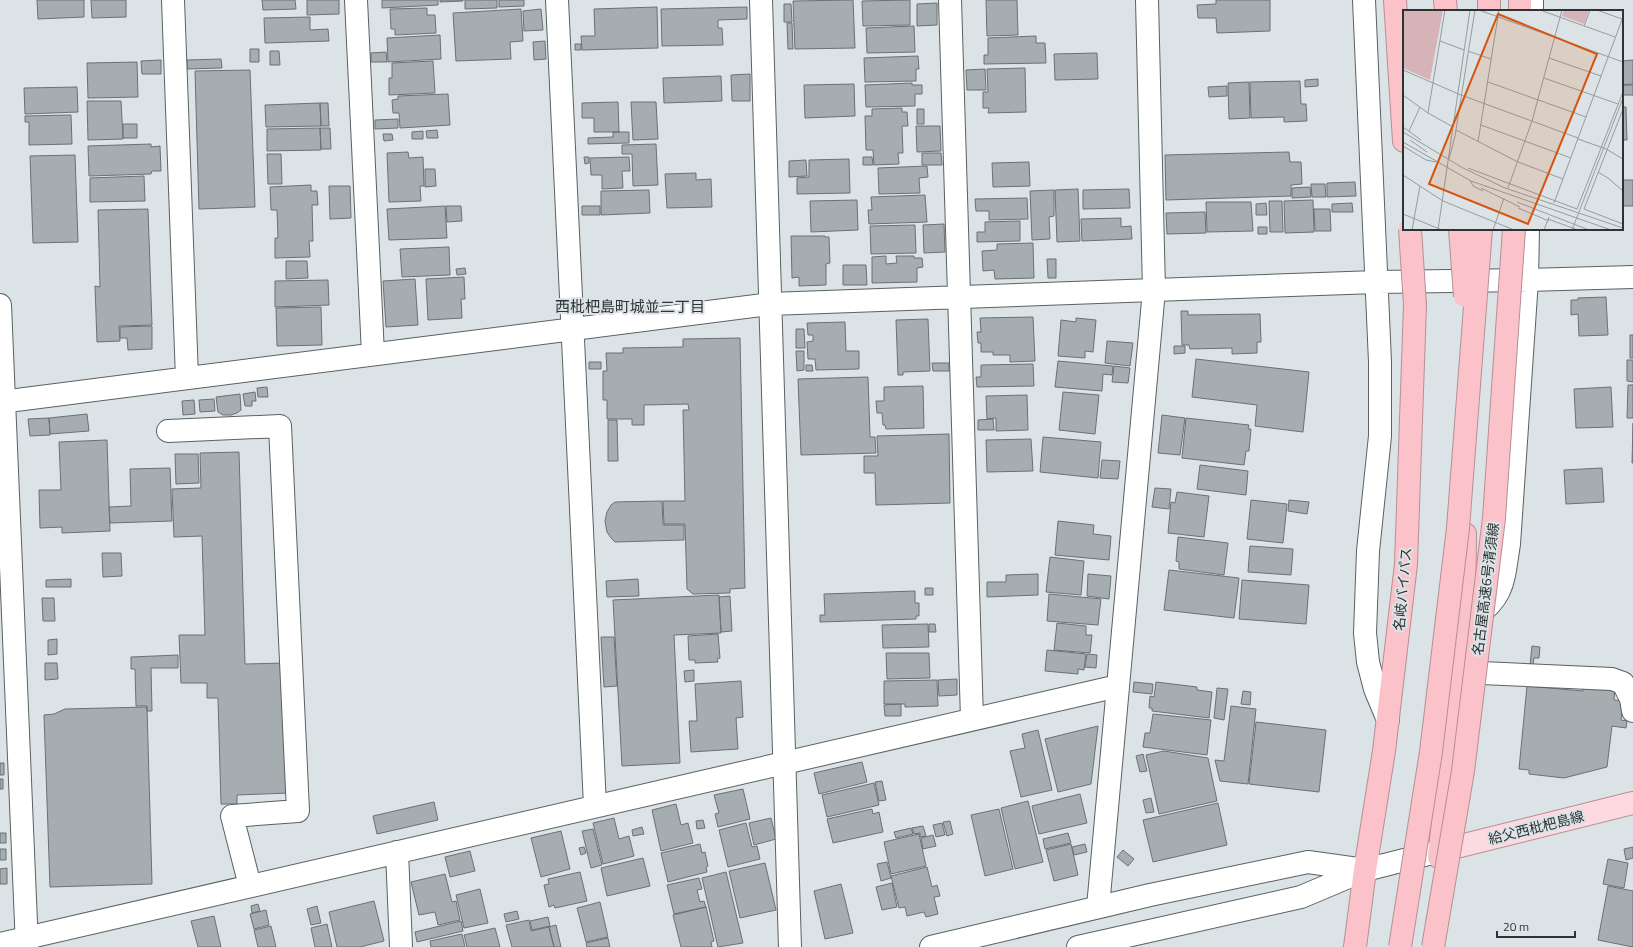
<svg xmlns="http://www.w3.org/2000/svg" width="1633" height="947" font-family="'Titillium Web','Noto Sans JP',sans-serif">
<style>
.building{fill:#a5adb0;stroke:#6a7174}
.lines{fill:none;stroke-linecap:round;stroke-linejoin:round}
.minor-casing{stroke:#596163;stroke-width:24}
.major-casing{stroke:#b49095;stroke-width:24}
.highway-casing{stroke:#b49095;stroke-width:24}
.minor{stroke:#fff;stroke-width:22}
.major{stroke:#fddadf;stroke-width:22}
.highway{stroke:#fcc2ca;stroke-width:22}
.highway-bridge-casing{stroke:#b49095;stroke-width:24;stroke-linecap:butt}
.highway-bridge{stroke:#fcc2ca;stroke-width:22}
.labels{text-anchor:middle;dominant-baseline:central;stroke-width:4;stroke-linejoin:round;paint-order:stroke}
.street-label{font-size:14px;fill:#2e3233;stroke:#dbe3e6}
.neighbourhood-label{font-size:15px;fill:#2e3233;stroke:#dbe3e6}
.inset-road{fill:none;stroke:#969c9e;stroke-width:1}
.view{fill:#d55510;fill-opacity:0.15;stroke:#d55510;stroke-width:2}
.inset-edge{fill:none;stroke:#2e3233;stroke-width:2}
</style>
<rect width="100%" height="100%" fill="#dbe3e6"/>
<!-- building -->
<path class="building" d="M37,0h47v17l-46,2z
M91,0h35v17l-34,1z
M262,0h33l1,9 -33,1z
M307,0h32v14l-32,1z
M382,0h56v5l-56,3z
M440,0h23v1l-23,1z
M465,0h32v8l-32,1z
M499,0h25v6l-25,1z
M853,0l2,48 -60,1 -2,-48z
M910,0v25l-47,1 -1,-25z
M986,0h31l1,35 -31,1z
M1216,0h54v31l-53,2 -1,-15h-18l-1,-13 19,-1z
M937,3v22l-20,1v-22z
M784,4h7l1,18h-8z
M657,7l1,41 -76,2 -1,-14h14l-1,-27z
M747,7v12l-29,1v8h4l1,17 -61,1 -1,-37z
M427,8v7h8l1,18 -41,2v-6h-4l-1,-20z
M521,9l2,32 -13,1 1,17 -55,2 -3,-48z
M541,9l2,21 -19,1 -1,-20z
M310,17v13l18,-1 1,12 -64,2 -1,-25z
M787,23h5l1,26h-5z
M914,26l1,26 -48,1 -1,-25z
M440,35l1,24 -53,3 -1,-24z
M1036,36v7h9l1,20 -62,1v-9h4v-17z
M545,41l1,18 -12,1 -1,-18z
M575,44h6v6h-6z
M250,49h9v13h-9z
M270,51h9l1,14h-10z
M386,52l1,10h-16v-9z
M1097,53l1,26 -43,1 -1,-26z
M918,56l1,13h-3v12l-51,1 -1,-24z
M221,59l1,9 -35,1v-9z
M161,60v14h-19l-1,-13z
M1633,60v24l-11,1v-24z
M433,61l2,32 -46,2v-17h3v-15z
M137,62l1,35 -50,1 -1,-35z
M1025,68l1,44 -38,1 1,-5h-6v-16h5l-1,-23z
M985,69l1,21h-19l-1,-20z
M250,70l5,137 -56,2 -4,-138z
M750,74v27h-18l-1,-26z
M721,76l1,25 -58,2 -1,-25z
M1318,79v7l-13,1v-7z
M1300,81l1,23h5l1,17 -23,1v-5l-33,1 -1,-36z
M1249,82l1,36 -21,1 -1,-36z
M912,83v2h10v9h-7v12l-49,1 -1,-22z
M854,84l1,32 -50,2 -1,-33z
M1622,85h11v10h-11z
M1227,86v10l-18,1 -1,-10z
M77,87l1,25 -53,2 -1,-26z
M448,94l2,31 -50,3 -1,-15h-6l-1,-13 6,-1v-3z
M87,101h34l2,38 -35,1z
M618,102l1,30h-25v-14h-12v-15z
M631,102h25l2,37 -25,1z
M320,103h8l1,23h-8z
M320,103l1,23 -55,1 -1,-22z
M1622,107h4l1,33h-5z
M902,108v4h5l1,14h-6l1,27h-5l1,11 -25,1 -1,-15h-7l-1,-34h7v-7z
M917,109h7v15h-7z
M71,115l1,29 -43,1v-23h-4v-6z
M398,119v9l-23,1v-9z
M123,124h14v14h-14z
M916,126h24l1,25 -24,1z
M320,128h10l1,21h-10z
M320,128l1,22 -54,1v-22z
M437,130l1,8h-11l-1,-7z
M423,131v8h-11v-7z
M613,132h16v11l-41,1v-6l25,-1z
M383,134h9l1,6 -9,1z
M151,144v3l9,-1 1,25h-9l-1,3 -62,2 -1,-30z
M656,144l2,41 -25,1 -1,-32h-10v-9z
M408,152l1,6 14,-1 1,29h-4l1,15 -32,1 -2,-49z
M1289,152l1,10h11l1,22 -11,1v11l-125,4 -1,-45z
M922,153h19l1,12h-20z
M267,154h14l1,30h-14z
M75,155l3,87 -45,1 -3,-87z
M584,157h5v6l-4,1z
M629,157l1,14h-8l1,17 -21,1v-14h-11l-1,-17z
M863,157h9l1,8h-10z
M849,159l1,34 -53,1v-16l12,-1v-17z
M806,160l1,16 -18,1v-16z
M1029,162l1,24 -37,1 -1,-24z
M927,166l1,11 -9,1 1,15 -41,1 -1,-26z
M425,169h10l1,17 -11,1z
M696,173v7l15,-1 1,28 -45,1 -2,-34z
M144,176l1,25 -55,1v-24z
M1622,180h11v26h-11z
M1355,182l1,14 -29,1v-14z
M1311,184h14l1,13h-14z
M311,185v6h6l1,14h-6l1,36h-4l1,16 -35,1v-20h3l-1,-28h-6l-1,-23z
M329,186h21l1,32 -21,1z
M1310,187l1,10 -19,1v-10z
M1078,189l2,52 -23,1 -2,-52z
M1129,189l1,19 -47,1v-19z
M649,190l1,23 -49,2v-24z
M1054,190v26l-5,1 1,22 -18,1 -2,-49z
M925,195l2,27 -58,2 -1,-14h4l-1,-13z
M1027,198l1,21 -39,1v-9h-13l-1,-12z
M857,200l1,30 -47,2 -1,-31z
M1313,200l1,32 -29,1 -1,-32z
M1269,201h13l1,31h-13z
M1206,202h45l2,29 -46,1z
M1266,203l1,12h-11v-11z
M1352,203l1,9h-21v-8z
M445,206l2,32 -58,2 -2,-31z
M446,206h15l1,15 -15,1z
M582,206h18v9h-18z
M148,209l4,116 -33,1 1,15 -23,1 -2,-56 5,1 -2,-77z
M1314,209h16l1,22h-16z
M1205,212l1,21 -39,1 -1,-21z
M1121,218v9l10,-1 1,13 -50,2 -1,-22z
M1020,221v20l-43,1v-10h8v-10z
M944,224l1,28 -21,1 -1,-28z
M915,225l1,28 -45,1 -1,-28z
M1258,227h9v7h-9z
M791,236h34v1h4l1,26 -4,1v21l-27,1v-9l-7,1z
M1033,243l1,35 -39,1 -1,-9 -11,1 -1,-20 15,-1v-6z
M449,247l1,28 -48,2 -2,-28z
M886,256v8l11,-1 -1,-7h18v2h8l1,9 -6,1v14l-45,1v-26z
M1047,259h9v19h-8z
M286,261h21l1,17 -22,1z
M843,265h23l1,20h-24z
M465,268l1,6 -9,1 -1,-6z
M464,277l1,22h-4l1,19 -34,2 -2,-41z
M415,279l3,46 -32,2 -3,-46z
M328,280l1,25 -54,2v-26z
M1606,297l2,38 -29,1 -1,-22 -7,1v-15h7v-2z
M321,307l1,38 -45,1 -1,-38z
M1181,311h7v4l72,-1 1,28h-4v11l-25,1v-6l-42,1 -1,-4h-7z
M1033,317l2,44 -25,1v-7h-17v-3h-12v-9h-3l-1,-11h4l-1,-14z
M1076,318l20,2 -3,32 -8,-1v7l-27,-2 3,-36 15,2z
M928,319l2,52 -27,1v3h-5l-2,-55z
M845,322l1,29h13v18l-43,1 -1,-11h-7l-1,-17 6,-1v-6h-5l-1,-12z
M152,326v23l-24,1 -1,-12h-7v-11z
M796,329h8l1,19h-9z
M1630,335h3v23h-3z
M740,338l5,250 -15,1v4l-37,1 -6,-5 -2,-65h-21l-1,-23h22l-2,-91h6l-1,-6 -44,1v20h-12v-6h-25v-19h-4v-29h4l-1,-18h17v-5l60,-1v-8z
M1107,341l26,2 -3,23 -25,-3z
M1174,346h11v7l-11,1z
M796,351h8v19l-7,1z
M1196,359l113,13 -6,60 -48,-6 2,-21 -65,-8z
M1627,360h6v22l-6,-1z
M1058,361l55,5 -1,9 -9,-1 -1,17 -47,-4z
M589,362h12v7h-12z
M932,363h17v8h-16z
M1033,364l1,22 -57,1 -1,-10h5v-12z
M806,365h6l1,6h-7z
M1114,366l16,2 -2,15 -16,-1z
M868,377l2,60h5l1,16 -75,2 -3,-76z
M1628,385h5v33h-6z
M923,386l1,42 -38,1 -1,-4h-2l-1,-12h-5l-1,-12h8v-14z
M267,387l1,10h-10l-1,-9z
M1611,387l2,40 -37,1 -2,-39z
M255,392l1,9h-4v5h-7l-2,-12z
M1063,392l36,3 -4,39 -36,-4z
M240,394l1,16 -4,3 -6,2h-8l-5,-3 -2,-15z
M1027,395l1,35 -32,1v-13l-9,1 -1,-23z
M214,399l1,12 -15,1 -1,-12z
M194,400l1,14 -12,1 -1,-14z
M87,414l2,17 -39,3 -1,-16z
M1162,415l23,3 -5,37 -22,-2z
M49,418l1,17 -20,1 -2,-17z
M1186,418l63,7 -1,4h3l-2,22h-3l-2,14 -62,-7z
M993,419l1,11h-16v-10z
M608,420h9l1,41h-10z
M1633,423v40h-1z
M949,434l1,69 -74,2 -1,-32h-11v-17h14l-1,-20z
M1043,437l58,5 -3,36 -58,-6z
M1031,439l2,32 -46,1 -1,-32z
M107,440l3,91 -48,2v-6l-22,1 -1,-38h22l-2,-48z
M239,452l6,212 41,-1 3,130 -52,2v9h-16l-3,-106h-11v-15h-26l-2,-48h26l-3,-99 -28,1 -2,-48 29,-1 -1,-35z
M175,454h23l1,29 -23,1z
M1102,460l18,1 -2,18 -18,-1z
M1200,465l48,6 -2,24 -49,-6z
M170,468l2,53 -62,2 -1,-16 22,-1 -1,-37z
M1602,468l2,34 -38,2 -2,-34z
M1155,488l16,1 -2,20 -17,-2z
M1177,492l32,4 -5,41 -36,-4 3,-31 4,1z
M1251,500l36,4 -4,39 -36,-4z
M1289,500l20,2 -2,12 -19,-3z
M662,501l1,24h21v15l-69,2 -4,-4 -4,-6 -2,-11 2,-9 4,-7 4,-3z
M1058,521l36,4 -1,9 18,2 -2,24 -54,-5z
M1178,537l50,6 -4,32 -45,-6v-7l-3,-1z
M1250,546l43,3 -2,26 -43,-3z
M102,553h19l1,23 -19,1z
M1050,557l34,4 -3,34 -35,-3z
M1169,570l70,8 -5,40 -70,-8z
M1038,574v21l-51,2v-15h19v-7z
M1088,574l23,2 -2,23 -22,-3z
M71,579v8h-25v-7z
M638,579l1,17 -32,1 -1,-16z
M1242,580l67,5 -3,39 -67,-5z
M925,588h8v7h-8z
M915,591v12h4v13h-3v3l-96,3v-7h5l-1,-21z
M1049,594l52,5 -3,26 -51,-4z
M719,595l2,38 -47,2 6,128 -58,3 -9,-166z
M730,596l2,35 -11,1 -2,-35z
M42,598h12l1,23h-12z
M1057,623l29,3v9h6l-2,18 -36,-3z
M928,624l1,23 -46,1 -1,-23z
M929,624h6l1,8h-7z
M718,634l2,24 -3,1 1,3 -23,1v-3h-6l-1,-24z
M601,637h13l3,49 -13,1z
M57,639v15l-9,1v-15z
M1532,646l8,1 -1,11h-5l-1,7h-3z
M1047,650l39,4 -2,16 -6,-1v5l-33,-3z
M886,653h43l1,25 -43,1z
M1087,654l10,1 -1,13 -11,-1z
M178,655v13h-27l1,43h-5v-5h-11l-1,-37h-4v-12z
M45,663h12l1,16 -13,1z
M694,670v11l-9,1 -1,-11z
M957,679v16l-18,1 -1,-16z
M937,680l1,26 -33,1v-3h-21v-23z
M741,681l2,36 -7,1 2,31 -47,3 -2,-31h8l-2,-37z
M1134,682l19,2 -1,10 -19,-2z
M1156,682l41,5v3l15,2 -3,26 -57,-7v-3h-3l1,-12 4,1z
M1584,684l31,3 -1,13 9,1 -2,19 6,1 -1,7 -14,-2 -5,41 -43,11 -35,-4v-4l-10,-1 8,-83 56,5z
M1217,688l11,1 -4,31 -10,-2z
M1243,691l8,1 -1,13 -9,-1z
M901,704v12h-16l-1,-11z
M1231,706l25,3 -8,75 -28,-3 -5,-21 9,1z
M147,707l5,177 -102,3 -6,-172 10,-1 11,-5z
M1153,714l58,6 -4,35 -64,-8 2,-14h5z
M1256,722l70,8 -7,62 -70,-8z
M1098,726l-7,58 -33,8 -13,-53z
M1038,730l14,60 -31,7 -11,-46 15,-3 -3,-14z
M1164,751l44,7 9,43 -58,13 -13,-59z
M1143,754l4,17 -7,1 -4,-16z
M862,762l5,20 -48,12 -5,-21z
M0,763h4v12h-4z
M0,779h3v10h-3z
M882,781l4,19 -7,1 -4,-19z
M874,783l5,22 -52,12 -5,-22z
M743,789l7,30 -32,8 -3,-13 4,-1 -5,-18z
M1080,794l7,29 -48,11 -7,-28z
M1151,798l3,14 -8,1 -3,-13z
M1028,801l15,61 -28,7 -14,-61z
M434,802l4,18 -61,14 -4,-18z
M1218,803l9,42 -74,17 -10,-42z
M676,804l5,21 7,-2 5,20 -32,8 -9,-41z
M872,809l1,5 6,-2 4,20 -50,11 -6,-24z
M999,809l14,60 -28,7 -14,-61z
M614,818l5,21 10,-3 5,20 -31,8 -10,-41z
M771,818l5,21 -22,6 -5,-22z
M703,820l2,8 -8,1 -1,-8z
M950,821l3,13 -6,2 -4,-14z
M746,823l6,24 5,-1 3,13 -32,8 -9,-37z
M942,823l3,12 -9,2 -3,-12z
M923,826l3,10 -6,1v-4l-6,1 -2,-6z
M642,827l2,7 -11,2 -1,-6z
M911,828l2,6 -17,4 -2,-6z
M593,829l9,36 -11,3 -9,-37z
M561,831l9,38 -29,8 -10,-39z
M0,833h6v10h-6z
M1068,833l3,10 -26,6 -2,-10z
M919,834l7,32 -35,8 -7,-32z
M933,835l3,11 -13,3 -2,-11z
M700,844l2,9 3,-1 3,14 -2,1 1,5 -39,10 -7,-29z
M1071,844l7,31 -24,6 -8,-31z
M1085,844l2,8 -13,3 -2,-8z
M584,847l2,6 -5,2 -2,-7z
M1633,847v11l-7,2 -2,-11z
M0,849h6v11h-6z
M1123,850l11,9 -6,7 -11,-9z
M470,851l5,20 -25,6 -5,-20z
M643,858l7,28 -43,10 -6,-28z
M1608,859l20,4 -4,25 -21,-4z
M887,862l4,16 -10,3 -4,-17z
M765,863l11,47 -36,8 -11,-47z
M927,867l5,20 5,-2 3,11 -6,1 4,17 -12,3 -2,-5 -17,4 -2,-9 -6,1 -8,-32z
M7,868v16h-7v-15z
M580,872l7,29 -32,7 -1,-3 -5,2 -5,-22 5,-1 -1,-5z
M726,872l17,71 -25,4 -16,-69z
M445,874l7,28 4,-1 4,19 -22,5 -3,-13 -16,3 -8,-33z
M699,878l3,11 -5,1 3,12 4,-1 2,6 -32,7 -7,-29z
M892,883l5,24 -15,3 -6,-23z
M841,884l12,49 -28,6 -11,-48z
M1608,886l25,5v56l-35,-7z
M480,889l8,34 -24,5 -8,-33z
M374,901l10,40 -24,6h-23l-8,-35z
M600,902l8,35 -22,5 -9,-34z
M258,904l2,7 -8,2 -1,-7z
M317,906l4,17 -10,2 -4,-16z
M706,907l8,34 -3,1 1,5h-31l-8,-32z
M266,910l3,15 -15,4 -4,-15z
M517,911l2,8 -13,3 -2,-8z
M214,916l7,31h-23l-7,-26z
M548,917l2,9 -18,4 -2,-9z
M529,920l2,11 18,-4 5,20h-42l-6,-22z
M461,921l2,10 -46,11 -2,-10z
M327,924l5,23h-17l-4,-19z
M556,925l5,22h-7l-5,-20z
M271,926l5,21h-18l-4,-17z
M495,928l5,19h-33l-3,-12z
M462,934l3,13h-34l-1,-6z
M608,938l2,9h-23l-1,-4z"/>
<g class="lines">
<defs>
<path id="minor" d="M173,0l14,378
M356,0l17,354
M557,0l38,806
M761,0l29,947
M950,0l22,719
M1364,0l16,362v74l-12,115 -3,82 3,29 7,27 13,31
M1532,11v-11
M0,305l27,642
M0,402l770,-98 606,-22 151,-2 106,-3
M168,431l112,-5 18,385 -66,5 18,70
M1473,619c32,-23 30,-38 36,-75l18,-264 1,-51
M1459,672l153,7 11,4 8,16 2,12
M397,852l4,95
M1098,907l56,-617 -7,-290
M0,944l1118,-258
M931,947l219,-52 158,-33 57,8
M1078,947l223,-50 64,-27 75,-19"/>
<path id="major" d="M1440,851l193,-48"/>
<path id="highway" d="M1395,0l9,141
M1445,0l1,11
M1489,11v-11
M1520,11v-11
M1439,857l25,-232 1,-91
M1355,947l10,-77 19,-119 22,-187 9,-259"/>
</defs>
<!-- minor casing -->
<use href="#minor" class="minor-casing"/>
<!-- major casing -->
<use href="#major" class="major-casing"/>
<!-- highway casing -->
<use href="#highway" class="highway-casing"/>
<!-- minor -->
<use href="#minor" class="minor"/>
<!-- major -->
<use href="#major" class="major"/>
<!-- highway -->
<use href="#highway" class="highway"/>
<defs>
<path id="highway-bridge" d="M1410,229l5,76
M1460,229l5,67
M1400,947l31,-195 27,-224 23,-299
M1433,947l30,-176 31,-253 20,-289"/>
</defs>
<!-- highway-bridge casing -->
<use href="#highway-bridge" class="highway-bridge-casing"/>
<!-- highway-bridge -->
<use href="#highway-bridge" class="highway-bridge"/>
</g>
<g class="labels">
<!-- street labels -->
<g class="street-label">
<text transform="translate(1402 589) rotate(-85)">名岐バイパス</text>
<text transform="translate(1485 589) rotate(-83)">名古屋高速6号清須線</text>
<text transform="translate(1536 827) rotate(-14)">給父西枇杷島線</text>
</g>
<!-- neighbourhood labels -->
<g class="neighbourhood-label">
<text x="630" y="306">西枇杷島町城並二丁目</text>
</g>
</g>
<!-- overview -->
<g transform="translate(1403 10)">
<rect width="220" height="220" fill="#dbe3e6"/>
<path d="M0,0h40l-13,70 -27,-12zM161,0h25l-5,14 -22,-8z" fill="#d6b3b7"/>
<path class="inset-road" d="M76,0l144,52M137,0l75,27M194,0l25,9M181,16l6,-16M37,31l24,9M65,41l23,8M146,48l52,18M0,60l58,25 117,43M141,68l74,26M85,72l98,35M0,85l25,18 25,14M220,99l-39,100 39,15M25,103l17,-103M78,115l90,33M0,117l18,13M53,120l62,32 45,17M6,121l11,-24M0,122l60,36 42,20 118,40M175,129l28,10 17,10M7,130l17,12M0,132l68,39 140,49M75,132l21,-132M0,136l23,14 10,2M46,149l6,-23 20,-126M44,158l23,-158M65,158l109,41 46,-117M195,162l10,6 15,13M0,165l40,26 71,29M67,170l3,6 10,5M78,178l39,19M105,178l24,-67 30,-111M114,192l72,28M151,193l69,-186M115,198l31,13M0,204l39,16M145,209l30,11M9,220l8,-44M35,220l9,-62M90,220l11,-32M141,220l5,-13M169,220l51,-132"/>
<path class="view" d="M95,4l99,40 -69,170 -99,-40z"/>
<rect width="220" height="220" class="inset-edge"/>
</g>
<!-- scale -->
<path d="M1497 931v6h78v-6" fill="none" stroke="#2e3233" stroke-width="2"/>
<text x="1503" y="931" font-size="12" fill="#2e3233" stroke="#dbe3e6" stroke-width="3" paint-order="stroke">20 m</text>
</svg>
